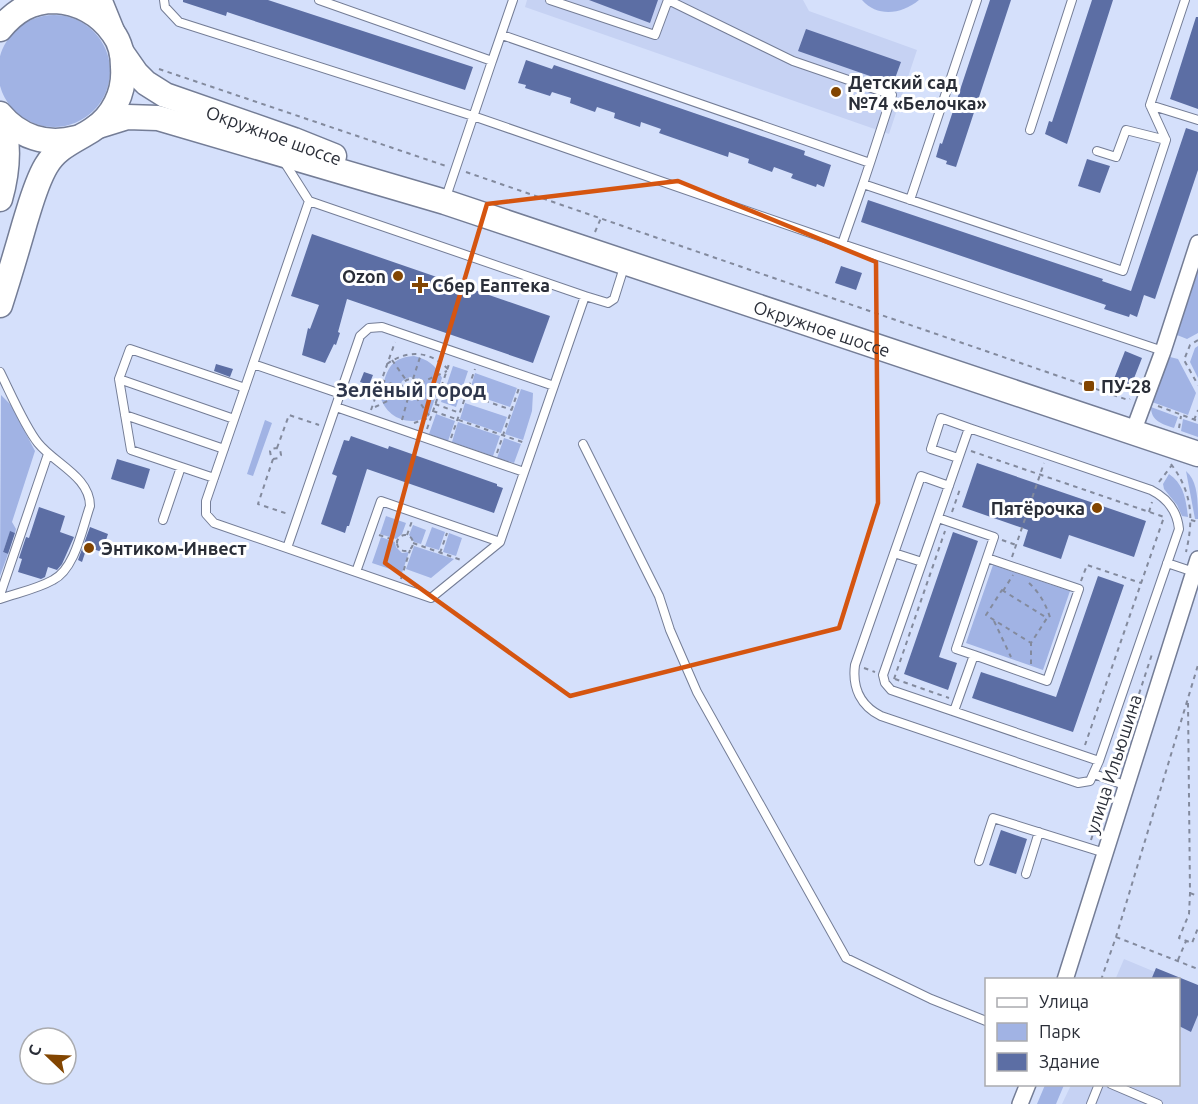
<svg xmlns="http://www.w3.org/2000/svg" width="1198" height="1104" font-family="Ubuntu,sans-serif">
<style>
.built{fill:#c6d2f3}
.green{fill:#a1b3e4;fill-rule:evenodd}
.building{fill:#5c6ea4}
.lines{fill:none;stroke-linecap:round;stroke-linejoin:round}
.service-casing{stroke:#747d96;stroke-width:10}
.minor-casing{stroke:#747d96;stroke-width:18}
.secondary-casing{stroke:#747d96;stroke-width:24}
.primary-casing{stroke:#747d96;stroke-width:27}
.path{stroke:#838a9d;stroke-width:2;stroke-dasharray:4.5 4.5;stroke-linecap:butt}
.service{stroke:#fff;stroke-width:8}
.minor{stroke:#fff;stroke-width:15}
.secondary{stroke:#fff;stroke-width:21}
.primary{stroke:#fff;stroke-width:24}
.marked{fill:none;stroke:#d55510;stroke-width:4.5;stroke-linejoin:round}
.poi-dot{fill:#824501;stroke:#fff;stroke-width:2}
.labels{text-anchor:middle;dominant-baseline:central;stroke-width:6;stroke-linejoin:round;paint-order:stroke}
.poi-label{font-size:18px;font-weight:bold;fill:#2a2e38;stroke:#fff;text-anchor:start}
.street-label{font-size:18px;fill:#2a2e38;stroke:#fff}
.neighbourhood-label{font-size:20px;font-weight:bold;fill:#2e364b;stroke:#fff}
</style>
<rect width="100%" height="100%" fill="#d5e0fb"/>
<!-- built -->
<path class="built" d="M527,0h276l6,11 108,39 -28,84 -364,-127z
M1124,959l48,20 -57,1z
M1179,982l19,8v114h-136l9,-19 107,-1z"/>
<!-- green -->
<path class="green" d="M862,0h57c-17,14 -41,18 -57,0z
M-2 71a56 56 0 1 1 112 0a56 56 0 1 1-112 0Z
M1198,271v62l-11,6 -10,-4z
M1198,346v32l-8,-16 5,-14z
M414,356c13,3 22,9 28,22l-13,38c-20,12 -44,1 -49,-21 7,-22 7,-37 34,-39zM410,377l9,3 4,8 -3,9 -8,4 -9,-3 -4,-8 3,-9z
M1170,357l8,2 18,34 -8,22 -36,-13z
M453,366l15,5 -12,36 -15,-5z
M475,373l42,15 -7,19 -41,-14z
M521,389l12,4 -1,18 -9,29 -18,-6z
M1,395l10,10 24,46 -23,71 4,7 -1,4 -5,-1 -7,20 5,2 -8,22z
M465,403l42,14 -6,16 -41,-14z
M1151,407l27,10 -4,11c-12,-4 -23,-7 -23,-21z
M436,414l19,7 -7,20 -19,-7z
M1183,419l15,5v13l-17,-6z
M265,420l7,3 -19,53 -6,-2z
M458,422l42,14 -7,20 -41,-14z
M504,438l17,6 -7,19 -17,-5z
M1186,471c12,10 12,31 12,48h-3z
M1169,474c15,10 17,26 19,43l-6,-1 -5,-11 -13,-16 -1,-5z
M386,516l20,7 -4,11 -6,5 -16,-5z
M413,525l13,5 -5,14 -7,-2 -5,-7z
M432,527l13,5 -6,18 -14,-4z
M449,533l13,5 -6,18 -13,-4z
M381,537l14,5 1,5 6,6 7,-1 -7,21 -30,-10z
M414,546l40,13 -23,19 -25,-9z
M993,565l77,26 -27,79 -77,-27z
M1045,1085h19l-8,19h-19z"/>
<!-- building -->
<path class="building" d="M183,0h85l205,67 -8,23 -229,-75 -9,-3 -1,4 -43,-14z
M589,0h69l-8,23z
M990,0h21l-55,167 -10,-3 1,-3 -11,-4 4,-14 2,1z
M1092,0h21l-46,144 -22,-10 4,-13 3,1z
M1196,17h2v92l-28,-10z
M806,29l95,33 -8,22 -95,-33z
M526,60l26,9 2,-4 251,86 -1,4 27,10 -7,22 -7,-3 -1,3 -25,-9 2,-4 -19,-7 -2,5 -24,-9 1,-4 -20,-7 -1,5 -69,-24 2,-4 -20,-7 -1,5 -26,-9 1,-5 -18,-6 -2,5 -25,-9 1,-5 -19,-6 -2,4 -25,-8 1,-3 -8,-2z
M1186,128l12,4v38l-43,129 -11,-4 -7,22 -7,-3 -1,3 -25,-8 2,-4 -245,-83 7,-22 235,79 -1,2 29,10z
M1087,159l23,7 -10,27 -22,-7z
M312,234l238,82 -17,47 -186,-64 -9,33 2,1 -4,12 -2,-1 -9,19 -23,-8 6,-27 2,1 9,-24 -28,-9z
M841,266l21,7 -6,17 -21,-7z
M1125,351l17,7 -13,33 -17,-7z
M216,364l17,5 -3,8 -16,-6z
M364,372l9,3 -4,10 -9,-3z
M351,436l37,13 1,-3 108,38v2l6,2 -9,25 -127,-44 -18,57h-2l-2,7 -24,-9 16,-48 -5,-2 12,-34 5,1z
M117,459l33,10 -6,20 -33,-10z
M977,463l169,58 -12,36 -65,-22 -8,24 -38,-13 5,-16 -66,-23z
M39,507l26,9 -5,16 14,5 -12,27 -5,6 -9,-3 -3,10 -4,2 -23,-7 4,-13 -3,-1 7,-21 3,1z
M90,527l18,7 -6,18 -15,-5 -5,15 -4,-2z
M10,531l5,2 -7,21 -5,-2z
M953,532l25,9 -39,116 18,6 -9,27 -44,-16z
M1098,576l26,9 -51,147 -101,-34 9,-26 75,25z
M1001,830l26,9 -11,35 -27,-9z
M1156,968l42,17v30l-7,17 -12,-6v-46h-28z"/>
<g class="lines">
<defs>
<path id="service" d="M164,0l1,7 14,15 294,94 369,128 21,-60 260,87 43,-131 -16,-35 35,-105
M319,0l173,61 -47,139
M550,0l105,35 13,-35 125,61 99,34 -22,68
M502,35l368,128 -7,21
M492,61l21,-61
M1150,105l48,15
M1030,130l42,-130
M1097,151l19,6 10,-27 40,10
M283,160l26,41 276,95 23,7 6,-4 11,-35
M910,200l67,-200
M309,201l-103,300v13l8,9 217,75 69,-56 85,-246
M842,244l321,107
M253,364l88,30
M0,372c10,20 25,55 38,71 17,21 52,34 52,63 -8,23 -15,63 -37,74 -16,9 -36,13 -53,19
M119,379l115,40
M336,407l188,65
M125,415l99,34
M583,444l76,152 11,34 27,62 149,266 85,41 55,22
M958,458l-27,-9 10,-31 28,10
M214,478l-83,-28 -12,-71 11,-30 115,39
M949,486l-28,-10 -66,189c-3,23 6,41 26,51l197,67 12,-2 9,-20 80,-232c-2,-19 -12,-31 -28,-39l-182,-62c-29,82 -57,165 -86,247l2,8 6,7 208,71
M938,518l56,19 -38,112 18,6
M163,520l18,-53
M287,548l73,-212 9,-8 13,-1 172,59
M894,553l28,9
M1167,563l27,9
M356,572l25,-71 119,41
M0,595l48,-141
M954,711l20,-56 73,26 32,-92 -92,-31
M1094,774l33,12
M979,861l14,-43 112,35
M1026,874l13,-42
M1111,1084l47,20
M1091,1104l8,-20"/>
<path id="minor" d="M1133,432l30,-81 35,-108
M1065,980l133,-421
M1020,1104l8,-20"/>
<path id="secondary" d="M101,0l13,32"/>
<g id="primary">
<path d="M0,29c15,-18 31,-28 55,-28 23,1 45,13 58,32 7,9 10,23 10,34 2,25 -10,50 -31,63 -17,11 -35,17 -46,36 -10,17 -15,37 -21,56 -8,28 -16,55 -25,83"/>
<path d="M122,53l14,20 10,10 19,12 129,45 40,16"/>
<path d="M0,114c19,23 47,32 76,24"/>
<path id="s1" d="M98,126l29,-9 31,1 287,84 753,252"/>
<path d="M0,199c8,-28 10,-56 1,-83"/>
</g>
</defs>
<!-- service casing -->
<use href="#service" class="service-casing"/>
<!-- minor casing -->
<use href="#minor" class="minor-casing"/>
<!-- secondary casing -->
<use href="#secondary" class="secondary-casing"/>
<!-- primary casing -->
<use href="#primary" class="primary-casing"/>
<!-- path -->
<path class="path" d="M159,69l287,97
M466,172l662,228 2,-1
M595,232l6,-14
M1198,340l-8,5 -6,15 14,25
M392,360l14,20
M387,364c21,-15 43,-13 61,5
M413,379l8,-25
M401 389a10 10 0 1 1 20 0a10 10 0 1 1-20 0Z
M381,380l20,7
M420,383l27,-12
M442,386l70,24
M421,392l16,6
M416,397l14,20
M435,404l25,9
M1158,406l40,15
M375,407l27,-13
M371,410l24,-68
M433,411l92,32
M402,420l6,-22
M1194,420l4,-10
M414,423l17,-6
M1179,428l2,-12
M427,429l23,-68
M451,438l24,-69
M277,448l12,-33 30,10
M971,451l193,66 -79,228
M497,453l23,-68
M273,459l6,-1 2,-3 -1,-6 -3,-1 -6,1 -1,2 1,6 2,2 -15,45 30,10
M1171,464c21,28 23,54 15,88
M1159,482l13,-17
M952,512l8,-23
M1149,512l3,-10
M1191,520l7,2
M379,535l18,6
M407,535l5,-14
M397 543a8 8 0 1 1 16 0a8 8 0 1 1-16 0Z
M1002,540l14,5
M413,543l48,17
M440,553l7,-20
M1012,557l32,-94
M401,579l9,-29
M1081,581l6,-16 54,18
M1029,583c11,10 18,23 22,38
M1002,590l45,28 -16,25 -45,-28z
M1003,591l10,-16
M994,621l17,36
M1031,664v-21
M864,668l11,4
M894,679l51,-148
M895,679l54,19
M1188,703l2,190 -1,21 -10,24 13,5 6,-15
M1114,771l38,-117
M1091,840l17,-52
M1190,893l8,3
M1116,937l82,32
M1178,960l8,-19
M1101,980l15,-43 82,-272"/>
<!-- service -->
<use href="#service" class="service"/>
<!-- minor -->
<use href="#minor" class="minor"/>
<!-- secondary -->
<use href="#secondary" class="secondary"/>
<!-- primary -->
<use href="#primary" class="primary"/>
</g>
<!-- marked area -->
<path class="marked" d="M678,181l198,81 2,241 -39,125 -269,68 -185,-133 48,-178 54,-181z"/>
<!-- markers -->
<g class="poi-dot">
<circle cx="836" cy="92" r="6"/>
<circle cx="398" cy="276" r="6"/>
<path d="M417 276h6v6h6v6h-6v6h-6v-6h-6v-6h6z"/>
<rect x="1083" y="380" width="12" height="12" rx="3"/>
<circle cx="1097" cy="508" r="6"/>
<circle cx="89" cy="548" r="6"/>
</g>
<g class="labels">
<!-- poi labels -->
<g class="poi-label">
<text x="848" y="82">Детский сад<tspan x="848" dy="21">№74 «Белочка»</tspan></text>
<text x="386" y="276" text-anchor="end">Ozon</text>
<text x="432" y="285">Сбер Еаптека</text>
<text x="1101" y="386">ПУ-28</text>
<text x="1085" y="508" text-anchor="end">Пятёрочка</text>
<text x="101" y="548">Энтиком-Инвест</text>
</g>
<!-- street labels -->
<g class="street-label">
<text transform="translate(274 135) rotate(20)">Окружное шоссе</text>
<text stroke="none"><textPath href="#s1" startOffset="758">Окружное шоссе</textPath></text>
<text transform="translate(1113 764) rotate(-72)">улица Ильюшина</text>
</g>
<!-- neighbourhood labels -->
<g class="neighbourhood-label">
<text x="411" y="389">Зелёный город</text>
</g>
</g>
<!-- legend -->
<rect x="985" y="978" width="195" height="108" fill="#ffffff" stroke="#aaabaf" stroke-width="1.5"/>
<rect x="997" y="998" width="30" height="9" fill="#ffffff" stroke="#aaabaf" stroke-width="1.5"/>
<text x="1039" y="1008" font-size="18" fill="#2a2e38">Улица</text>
<rect x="997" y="1023" width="30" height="18" fill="#a1b3e4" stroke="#aaabaf" stroke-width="1.5"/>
<text x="1039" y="1038" font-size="18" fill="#2a2e38">Парк</text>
<rect x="997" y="1053" width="30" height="18" fill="#5c6ea4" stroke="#aaabaf" stroke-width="1.5"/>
<text x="1039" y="1068" font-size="18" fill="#2a2e38">Здание</text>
<!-- north arrow -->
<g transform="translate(48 1056) rotate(293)"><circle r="28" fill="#ffffff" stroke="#aaabaf" stroke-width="1.5"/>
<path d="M0-4.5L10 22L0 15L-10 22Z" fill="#824501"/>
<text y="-9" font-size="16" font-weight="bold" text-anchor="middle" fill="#2a2e38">С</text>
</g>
</svg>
